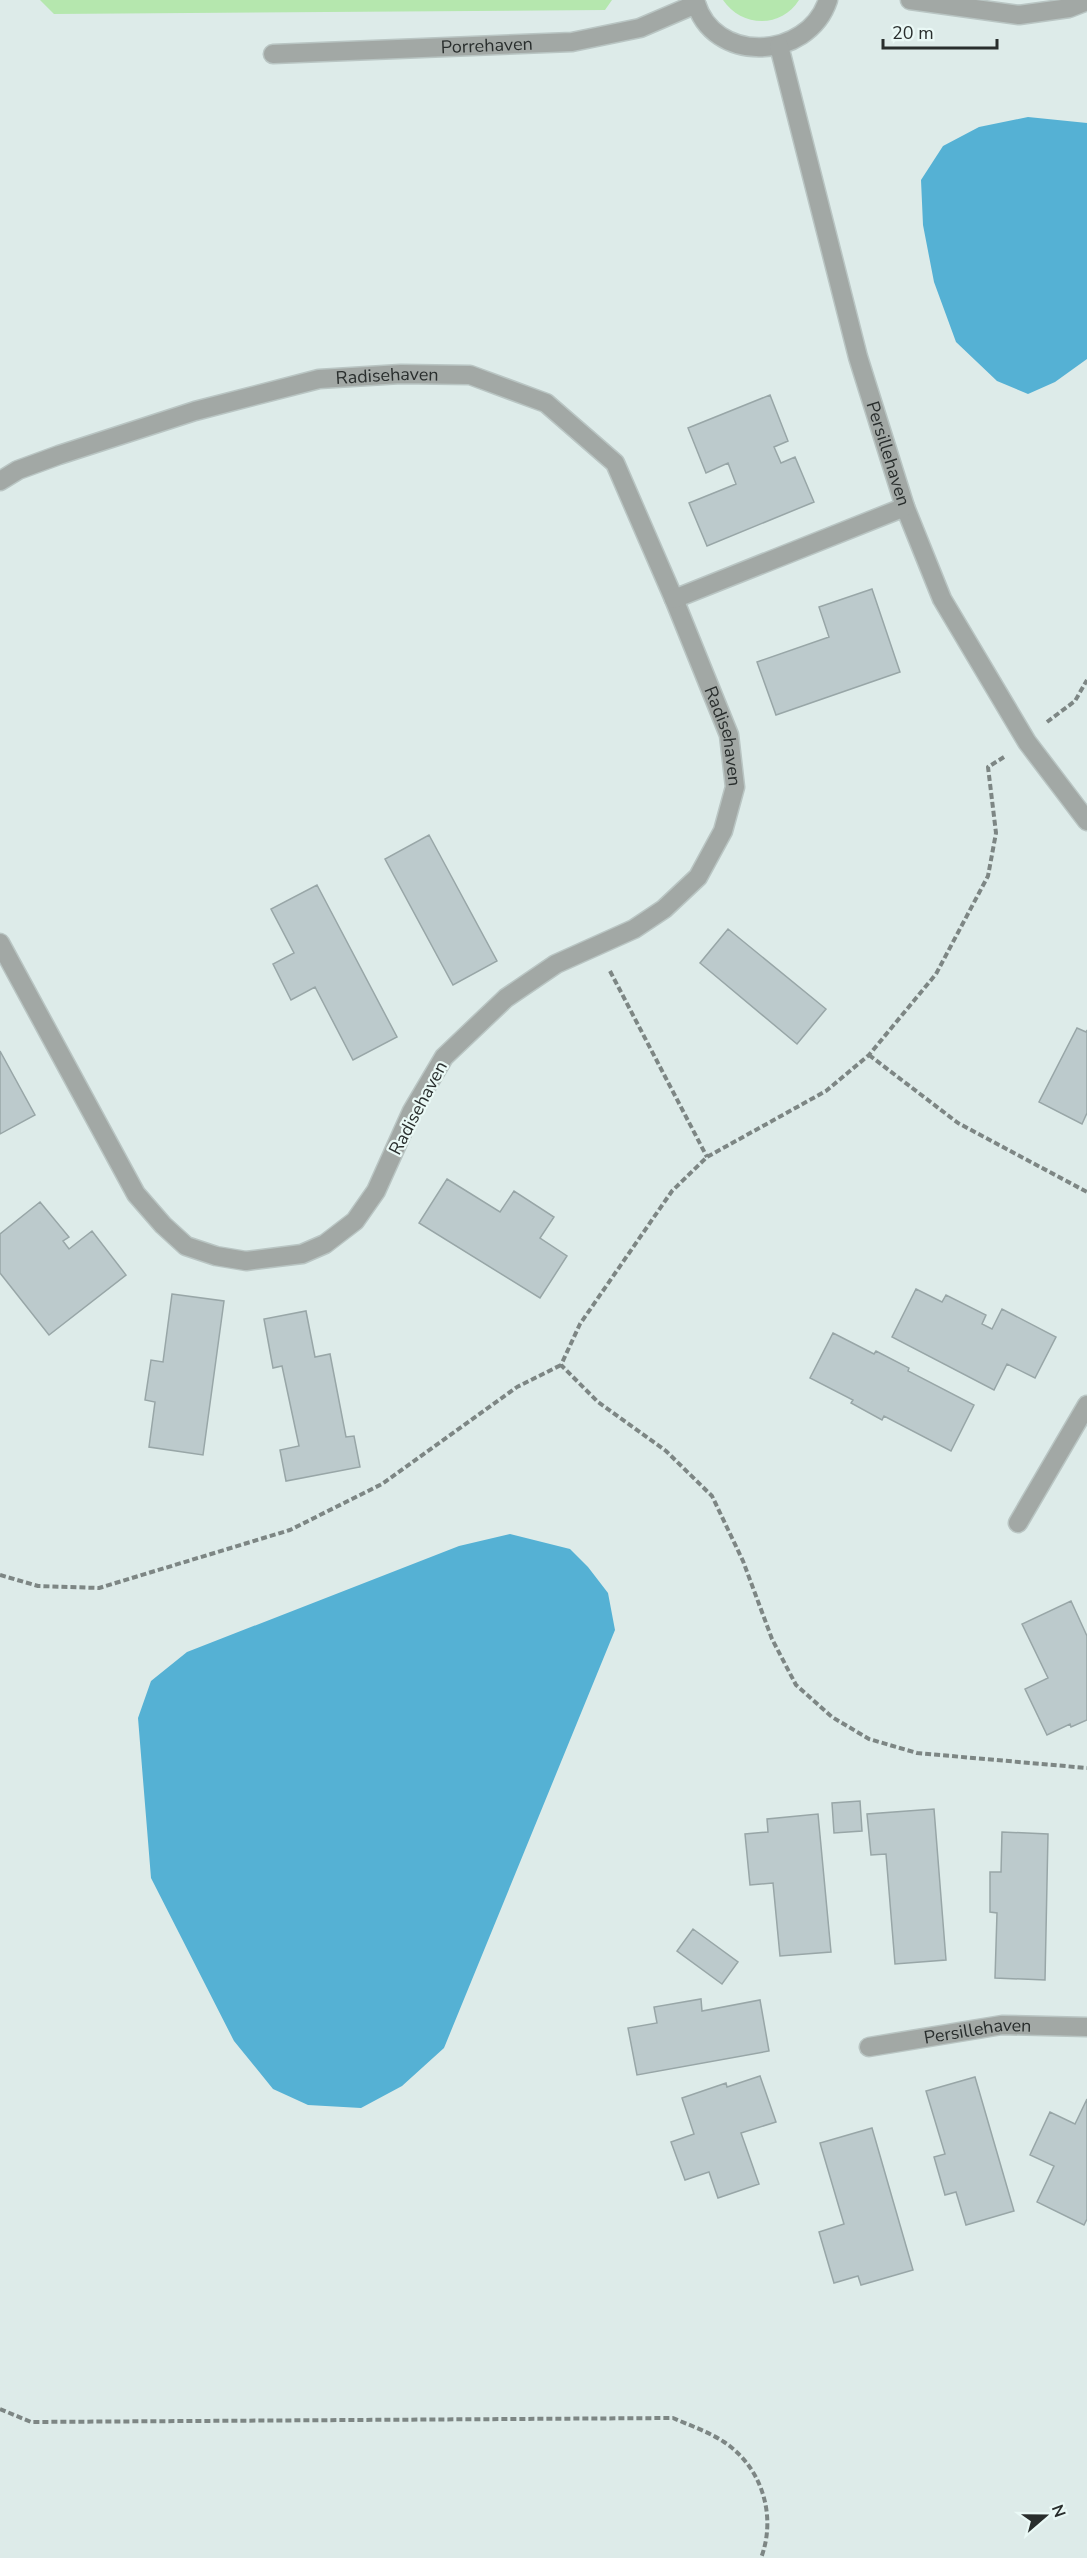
<svg xmlns="http://www.w3.org/2000/svg" width="1087" height="2558" font-family="'Nunito Sans',sans-serif">
<style>
.green{fill:#b5e7ae}
.water{fill:#55b1d4}
.building{fill:#bccacc;stroke:#98a6a7;stroke-width:1.5}
.lines{fill:none;stroke-linecap:round;stroke-linejoin:round}
.street-casing{stroke:#b9c5c3;stroke-width:21}
.path{stroke:#7d8684;stroke-width:4;stroke-dasharray:6 3;stroke-linecap:butt}
.street{stroke:#a2a8a5;stroke-width:18}
.labels{text-anchor:middle;dominant-baseline:central;stroke-width:4.5;stroke-linejoin:round;paint-order:stroke}
.street-label{font-size:18px;fill:#292e2d;stroke:#eaf9f6}
</style>
<rect width="100%" height="100%" fill="#ddebe9"/>
<!-- green -->
<path class="green" d="M40,0h572l-7,10 -551,4z
M723,0h76c-18,29 -58,27 -76,0z"/>
<!-- water -->
<path class="water" d="M1028,117l59,6v236l-32,23 -27,12 -31,-13 -41,-39 -22,-60 -11,-57 -2,-45 22,-34 36,-19z
M510,1534l60,15 18,18 20,26 7,37 -171,418 -42,38 -41,22 -53,-3 -35,-16 -39,-48 -83,-163 -13,-160 13,-37 36,-29 272,-106z"/>
<!-- building -->
<path class="building" d="M770,395l18,46 -14,6 7,16 14,-6 19,45 -107,44 -18,-43 47,-19 -8,-21 -22,10 -18,-45z
M872,589l28,83 -124,43 -19,-53 72,-25 -10,-30z
M429,835l68,126 -44,24 -68,-126z
M317,885l80,152 -44,23 -38,-73 -24,13 -18,-36 21,-11 -23,-44z
M728,929l98,80 -29,35 -97,-81z
M1077,1028l9,4 1,-2v83l-5,11 -43,-22z
M0,1051l35,64 -35,19z
M447,1179l53,33 14,-21 40,26 -14,21 27,18 -27,42 -121,-75z
M40,1202l29,35 -6,4 6,8 23,-18 34,44 -77,60 -49,-62v-39z
M916,1289l26,13 4,-7 40,20 -4,9 10,5 10,-20 54,28 -21,41 -28,-14 -13,26 -102,-53z
M172,1294l52,7 -21,154 -54,-8 6,-45 -10,-2 6,-40 12,2z
M306,1311l9,46 15,-3 16,83 8,-1 6,31 -74,14 -6,-31 19,-4 -17,-80 -9,2 -9,-49z
M833,1333l41,21 2,-3 33,17 -1,3 66,34 -23,46 -67,-35 -2,4 -31,-17 2,-3 -43,-22z
M1071,1601l16,35v84l-16,7 -1,-3 -23,11 -22,-46 23,-11 -26,-54z
M860,1801l2,30 -28,2 -2,-30z
M934,1809l12,151 -51,4 -9,-110 -15,1 -4,-41z
M818,1814l13,138 -51,4 -7,-73 -23,2 -5,-51 23,-2 -1,-13z
M1002,1832l46,2 -3,146 -50,-2 2,-65 -7,-1v-40h11z
M693,1929l45,33 -16,22 -45,-33z
M701,1999l1,12 58,-11 9,51 -132,24 -9,-47 29,-5 -3,-16z
M760,2076l16,46 -35,11 18,51 -41,14 -9,-26 -24,8 -14,-38 23,-8 -12,-36 44,-15 1,4z
M975,2077l39,134 -48,14 -10,-33 -11,3 -11,-38 11,-3 -19,-63z
M1087,2099v120l-3,6 -47,-23 17,-36 -24,-11 20,-43 25,12z
M872,2128l41,142 -52,15 -3,-9 -24,7 -15,-51 25,-8 -24,-81z"/>
<g class="lines">
<defs>
<g id="street">
<path d="M695,0c17,65 113,61 133,0"/>
<path d="M910,0l109,15 50,-7 18,-7"/>
<path id="s1" d="M779,46l79,311 47,150 37,92 85,143 60,79"/>
<path id="s2" d="M273,54l299,-12 68,-14 56,-24"/>
<path id="s3" d="M0,481l18,-11 41,-15 136,-44 124,-32 82,-5 69,1 76,28 69,60 59,136 55,136 6,52 -12,44 -25,46 -34,32 -30,20 -78,35 -50,34 -62,59 -32,54 -36,80 -21,30 -30,23 -23,10 -56,7 -30,-5 -30,-10 -23,-21 -27,-31 -136,-251"/>
<path d="M674,599l231,-92"/>
<path d="M1018,1523l69,-118"/>
<path id="s4" d="M869,2047l133,-22 85,2"/>
</g>
</defs>
<!-- street casing -->
<use href="#street" class="street-casing"/>
<!-- path -->
<path class="path" d="M1047,722l28,-21 12,-21
M1004,757l-16,10 8,66 -8,43 -52,98 -67,81 -43,36 -119,66 -35,34 -92,133 -19,41 37,37 68,49 46,45 31,65 29,78 24,46 36,32 37,22 48,14 170,15
M610,971l97,186
M869,1055l89,68 129,69
M0,1575l38,11 61,2 191,-58 92,-46 135,-97 44,-22
M0,2409l31,13 642,-4c16,7 36,14 51,24 38,25 53,74 37,116"/>
<!-- street -->
<use href="#street" class="street"/>
</g>
<g class="labels">
<!-- street labels -->
<g class="street-label">
<text stroke="none"><textPath href="#s2" startOffset="214">Porrehaven</textPath></text>
<text stroke="none"><textPath href="#s3" startOffset="404">Radisehaven</textPath></text>
<text stroke="none"><textPath href="#s1" startOffset="422">Persillehaven</textPath></text>
<text stroke="none"><textPath href="#s3" startOffset="954">Radisehaven</textPath></text>
<text transform="translate(418 1108) rotate(-62)">Radisehaven</text>
<text stroke="none"><textPath href="#s4" startOffset="110">Persillehaven</textPath></text>
</g>
</g>
<!-- north arrow -->
<g transform="translate(1045 2516) rotate(70)" stroke="#eaf9f6" stroke-width="4.5" paint-order="stroke">
<path d="M0-4.5L10 22L0 15L-10 22Z" fill="#292e2d"/>
<text y="-9" font-size="16" font-weight="bold" text-anchor="middle" fill="#292e2d">N</text>
</g>
<!-- scale -->
<path d="M883 39v9h114v-9" fill="none" stroke="#292e2d" stroke-width="3"/>
<text x="892" y="39" font-size="18" fill="#292e2d" stroke="#eaf9f6" stroke-width="4.5" paint-order="stroke">20 m</text>
</svg>
